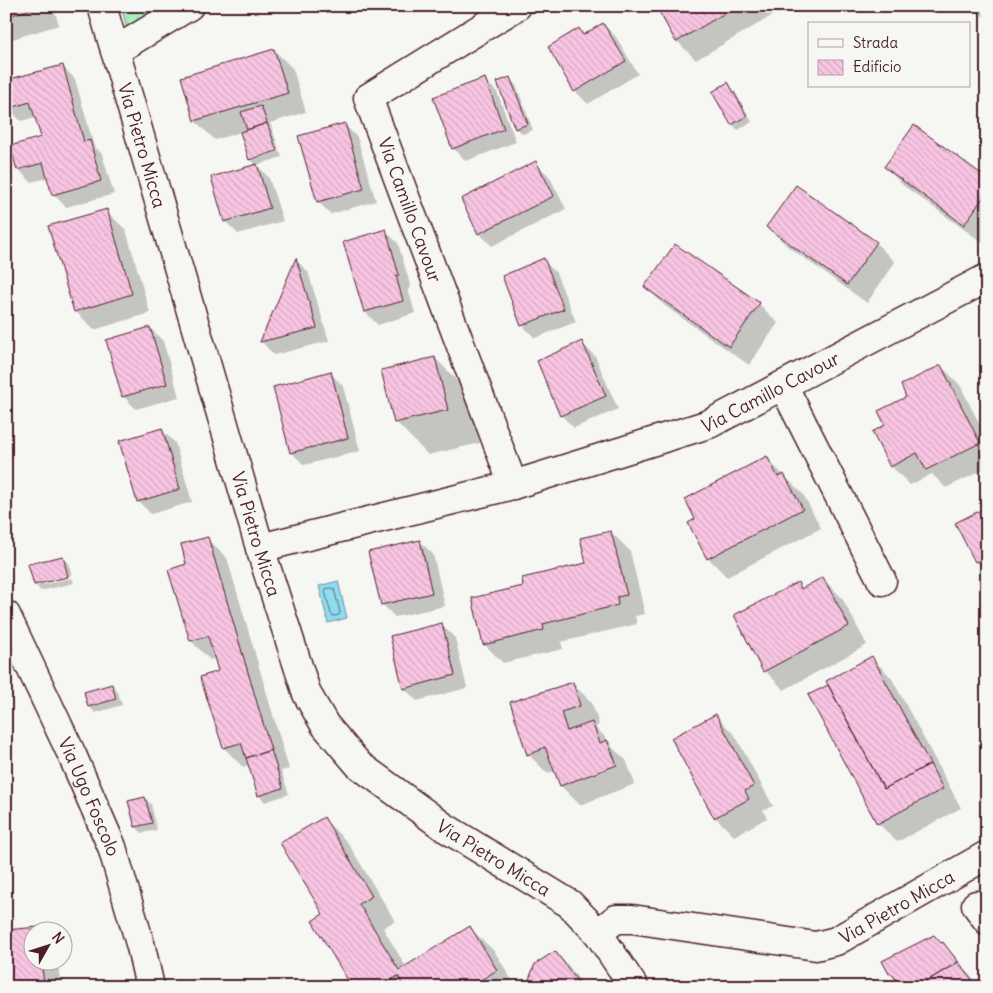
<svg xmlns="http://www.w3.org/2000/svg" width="993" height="993" font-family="Delius,sans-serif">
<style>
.grass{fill:url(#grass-dots);stroke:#7a8874}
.water{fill:#8edced;stroke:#73909f}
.shadow{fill:#0003}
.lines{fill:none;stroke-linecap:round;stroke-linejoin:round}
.shore{stroke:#656b79;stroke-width:1}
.building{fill:url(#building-back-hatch);stroke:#4a1f2b}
.minor-casing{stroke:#4a1f2b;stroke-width:31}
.minor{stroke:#f6f6f2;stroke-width:28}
.labels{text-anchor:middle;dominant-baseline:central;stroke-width:4;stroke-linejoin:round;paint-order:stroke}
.street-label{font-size:18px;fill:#4a1f2b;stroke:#f6f6f2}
</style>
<defs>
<pattern id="grass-dots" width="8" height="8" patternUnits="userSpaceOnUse" patternTransform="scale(1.25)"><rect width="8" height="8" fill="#a9f0bd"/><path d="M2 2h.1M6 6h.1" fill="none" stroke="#93cda3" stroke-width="1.8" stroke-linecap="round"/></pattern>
<pattern id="building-back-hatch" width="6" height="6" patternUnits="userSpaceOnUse" patternTransform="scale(1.25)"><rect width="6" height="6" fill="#f8c5e3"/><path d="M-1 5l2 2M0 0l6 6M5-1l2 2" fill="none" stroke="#d6a9c3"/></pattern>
</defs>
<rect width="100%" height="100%" fill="#f6f6f2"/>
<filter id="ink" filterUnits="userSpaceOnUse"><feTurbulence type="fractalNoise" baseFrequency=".02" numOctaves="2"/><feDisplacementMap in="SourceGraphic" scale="10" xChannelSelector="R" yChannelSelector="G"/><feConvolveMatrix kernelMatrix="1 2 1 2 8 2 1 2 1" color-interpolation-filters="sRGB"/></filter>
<g filter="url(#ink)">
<!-- grass -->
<path class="grass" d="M121,6h44l-37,25z"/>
<!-- water -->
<path class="water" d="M338,581l9,37 -19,5 -9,-37z"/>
<!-- shadow -->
<path class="shadow" d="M6,6h47l6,19 -53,16z
M657,6h132l-93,54 -19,-19z
M977,6h10l-1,2 1,12 -8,-7z
M603,24l13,13 22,37 -50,30 -13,-13 4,-61 5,6z
M274,50l19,19 13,43 -36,11 9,26 -27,9v2l28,-9 2,6 -25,8 12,13 14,43 -45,13 -13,-13 31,-56 -6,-6 -9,-27 -26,8 -20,-19z
M62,66l13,13 19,67 8,8 12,40 -48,13 -13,-13 -5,-16 -17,4 -13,-13 24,-31 -6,-21 -15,4 -13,-13 -2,-6v-20z
M484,79l13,13 19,50 -50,19 -13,-13z
M509,79l7,6 17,45 -10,4 -7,-6z
M728,84l6,6 18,32 -14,8 -6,-6z
M344,124l13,13 19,64 -45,13 -13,-12z
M536,163l13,13 17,33 -74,37 -13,-13z
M885,167l102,12v59l-4,5 -79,-57z
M106,211l20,19 24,83 -56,17 -19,-19z
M768,227l108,16 19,19 -28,41 -80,-57z
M385,231l13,12 13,45 -3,1 7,24 -37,12 -13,-13z
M676,245l83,59 19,19 -29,42 -84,-59 -19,-19z
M296,260l12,12 21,69 -55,14 -12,-13z
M543,260l13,13 20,49 -41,16 -13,-13z
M150,328l13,13 16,56 -43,12 -13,-13z
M582,343l13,13 23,53 -44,19 -13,-13z
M435,358l33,33 12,52 -52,12 -32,-33z
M941,366l19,19 27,54v29l-41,20 -14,-14 -22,11 -19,-19 -4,-40 21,-29z
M330,373l13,13 17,65 -56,14 -13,-13z
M162,430l13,13 17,59 -41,12 -13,-13z
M766,458l37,36 18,34 -94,49 -19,-19 -11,-38z
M987,508v64l-11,-10z
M611,532l19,19 15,63 -10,2 2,8 -76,18 2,7 -60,14 -19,-19 40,-57 64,-23z
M207,539l20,19 62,211 -8,2 8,23 -24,8 -6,-7 -10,-30 -6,2 -19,-19 -22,-70 18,-6 -4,-14 -6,2 -19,-19 -3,-76z
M420,542l13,12 12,52 -50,11 -13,-13z
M63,557l6,6 3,12 -35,8v3l35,-8 2,5 -33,8 -6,-6z
M823,579l19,19 25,47 -83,45 -19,-19 33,-88 5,6z
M442,625l13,13 12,50 -50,13 -13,-13z
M872,658l19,19 70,131 -64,34 -19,-19 -68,-128 20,-10z
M573,684l19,19 7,22 -4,2 16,16 1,4 14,13 9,24 -55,21 -19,-19 -5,-15 -9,2 -19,-19z
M112,685l6,7 4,13 -27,8 -6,-7z
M716,716l19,19 38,71 -10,4 4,8 -33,18 -19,-19z
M6,749l5,21 -5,2z
M145,798l6,6 6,26 -15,3 -6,-6z
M324,819l24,24 47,78 -12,7 23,39 64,-39 25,24 21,35h-163l-28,-72z
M37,928l2,2h-7v30h26l3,27h-55v-55z
M943,944l13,13 23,30h-76l-13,-13z
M555,952l13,13 16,22h-57z"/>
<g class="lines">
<!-- shore -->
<path class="shore" d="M332,588l2,1 6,23 -1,3 -6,1 -2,-2 -6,-23 1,-2z"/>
</g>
<!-- building -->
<path class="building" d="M6,6h34l-34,11z
M656,6h81l-61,36z
M603,23l23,38 -52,31 -26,-45 31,-19 4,7z
M274,49l14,44 -94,28 -13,-44z
M63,65l21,77 6,-2 11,41 -49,14 -9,-32 -26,7 -7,-24 31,-9 -11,-35 -23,7 -1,-29z
M510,77l18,47 -13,5 -18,-47z
M485,78l19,51 -52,20 -19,-52z
M728,82l19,34 -16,9 -19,-33z
M261,106l6,17 -20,7 -6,-18z
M267,123l10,28 -28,9 -9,-28z
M345,123l19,66 -47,13 -19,-66z
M914,125l73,53v14l-23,33 -80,-58z
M536,161l18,35 -76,38 -17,-35z
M257,164l13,44 -46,14 -13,-45z
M796,185l81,57 -30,43 -81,-58z
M107,209l25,85 -58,18 -26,-86z
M386,229l13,46 -3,1 7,25 -39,11 -21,-70z
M675,244l85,59 -31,44 -85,-60z
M296,258l21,70 -57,14z
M544,258l20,51 -43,17 -19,-50z
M150,327l17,57 -45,13 -16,-57z
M582,341l24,55 -46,20 -23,-55z
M435,357l13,53 -54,13 -13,-53z
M941,365l39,78 -54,27 -9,-17 -27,14 -18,-35 13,-7 -7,-14 28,-14 -5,-12z
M331,371l17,67 -58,15 -17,-66z
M162,428l18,61 -43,13 -18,-61z
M767,456l11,21 6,-3 19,35 -96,50 -19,-36 7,-4 -10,-20z
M987,507v60l-4,-8 -8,3 -20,-39z
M611,531l16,64 -10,2 1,8 -75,19 1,6 -61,15 -11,-47 51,-12 -1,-8 64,-15 -6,-25z
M208,537l63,213 -25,8 -5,-15 -18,5 -23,-71 18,-6 -10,-35 -18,5 -22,-71 18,-6 -5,-20z
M420,540l12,53 -51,12 -13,-53z
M63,556l5,21 -34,8 -6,-21z
M823,577l26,49 -86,46 -29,-57 64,-33 3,7z
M442,623l13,52 -52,14 -13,-53z
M872,656l58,108 -46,25 -58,-108z
M573,682l7,24 -19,6 6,19 25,-9 8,21 7,-3 10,25 -57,21 -15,-39 -5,2 1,1 -14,5 -17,-53z
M112,684l4,15 -28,8 -4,-15z
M828,685l56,104 46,-25 13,25 -66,35 -69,-129z
M716,714l38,72 -9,5 4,8 -35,19 -43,-80z
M271,750l12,38 -25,8 -12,-38z
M145,797l7,26 -17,4 -7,-26z
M324,817l48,79 -13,8 40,66 71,-44 27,44 -27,17h-66l-6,-11 -18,11h-28l-40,-66 11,-7 -43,-71z
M38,927v3h-6v30h9l3,23 -38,4v-57z
M934,935l7,8 2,-1 15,20 -41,25h-15l-11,-14 -2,1 -7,-13z
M555,951l27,36h-56l9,-23z
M958,962l14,17 -2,2 5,6h-58z"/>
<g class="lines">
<defs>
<g id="minor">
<path id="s1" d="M102,6l158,542 47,146 18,31 34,40 85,62 126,77 28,29 36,54"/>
<path d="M115,51l74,-45"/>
<path d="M783,385l99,196"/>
<path d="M513,485l-145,-387 149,-92"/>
<path id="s2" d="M260,548l253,-63 196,-61 278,-146"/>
<path id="s3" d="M6,615l66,140 40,92 29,100 9,40"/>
<path d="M976,905l11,15"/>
<path id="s4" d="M598,933l18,-14h16l184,27 20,-5 151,-86"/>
</g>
</defs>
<!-- minor casing -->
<use href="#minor" class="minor-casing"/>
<!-- minor -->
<use href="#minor" class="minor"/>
</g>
</g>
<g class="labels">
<!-- street labels -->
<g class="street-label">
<text stroke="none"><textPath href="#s1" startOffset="145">Via Pietro Micca</textPath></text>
<text transform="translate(410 210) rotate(70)">Via Camillo Cavour</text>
<text stroke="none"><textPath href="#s2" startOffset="535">Via Camillo Cavour</textPath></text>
<text stroke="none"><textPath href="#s1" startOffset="550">Via Pietro Micca</textPath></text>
<text stroke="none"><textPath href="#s3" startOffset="200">Via Ugo Foscolo</textPath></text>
<text stroke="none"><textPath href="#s1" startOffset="970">Via Pietro Micca</textPath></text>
<text stroke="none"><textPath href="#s4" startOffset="315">Via Pietro Micca</textPath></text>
</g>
</g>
<!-- margin -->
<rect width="993" height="993" fill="none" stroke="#f6f6f2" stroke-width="25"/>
<rect x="12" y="12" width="968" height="968" fill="none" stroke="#4a1f2b" stroke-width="2" filter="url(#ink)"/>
<!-- legend -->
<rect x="808" y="22" width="162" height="65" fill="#f6f6f2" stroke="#b1a0a2"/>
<rect x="818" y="39" width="25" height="8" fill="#f6f6f2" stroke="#b1a0a2"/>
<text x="853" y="48" font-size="15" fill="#4a1f2b">Strada</text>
<rect x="818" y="60" width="25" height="15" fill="url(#building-back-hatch)" stroke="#b1a0a2"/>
<text x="853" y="72" font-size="15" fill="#4a1f2b">Edificio</text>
<!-- north arrow -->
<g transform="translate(48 946) rotate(51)"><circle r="24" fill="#f6f6f2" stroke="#b1a0a2"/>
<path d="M0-4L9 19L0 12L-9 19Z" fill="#4a1f2b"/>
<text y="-8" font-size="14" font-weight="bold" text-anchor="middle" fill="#4a1f2b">N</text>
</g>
</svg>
